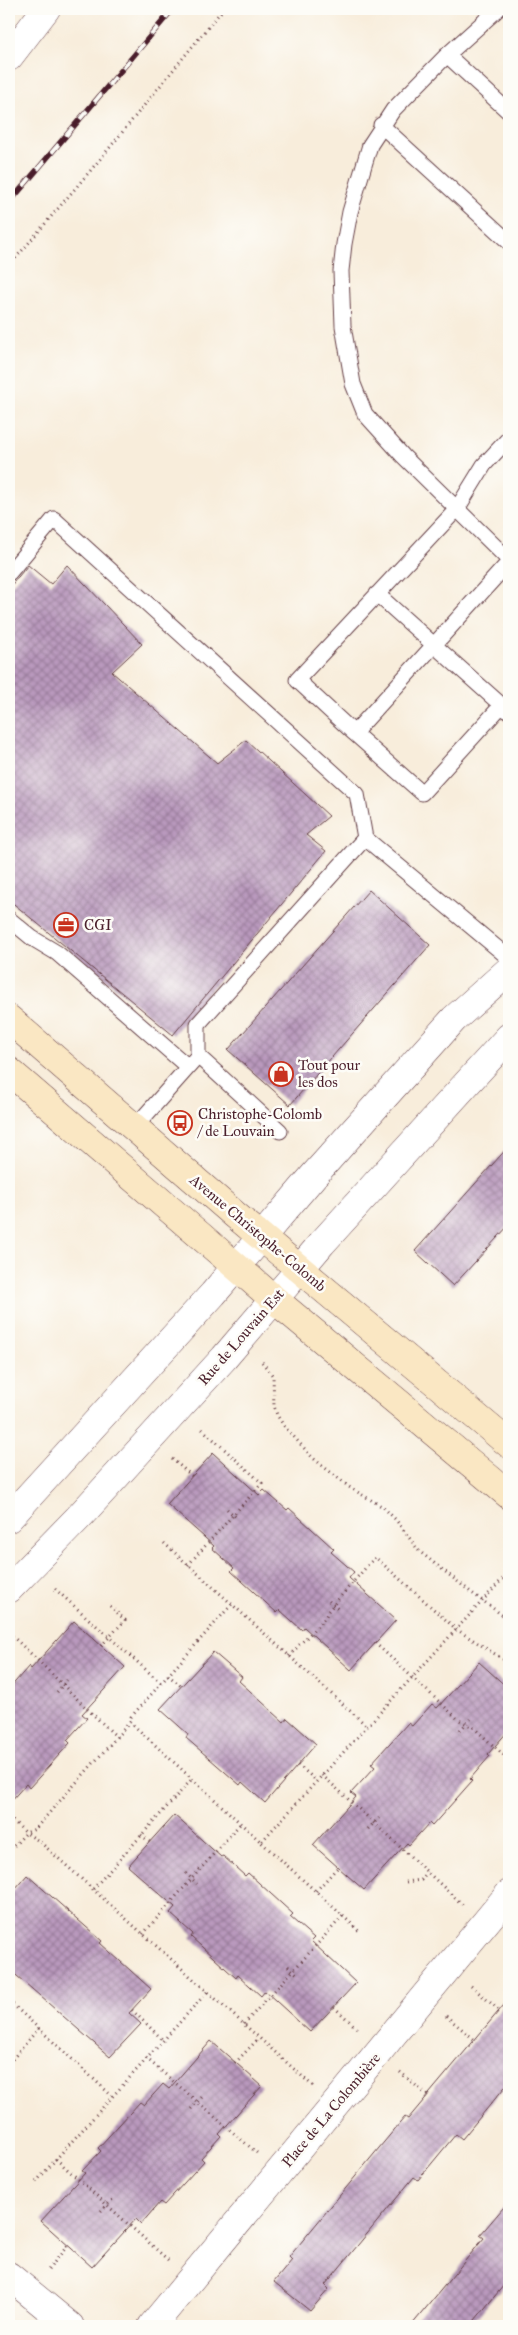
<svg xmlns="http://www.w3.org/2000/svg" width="518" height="2335" font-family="'IM FELL Great Primer',serif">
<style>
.building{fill:url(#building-cross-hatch)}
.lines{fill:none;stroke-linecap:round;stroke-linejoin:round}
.lane-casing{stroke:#643e45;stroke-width:17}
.street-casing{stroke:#643e45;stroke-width:29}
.secondary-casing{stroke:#643e45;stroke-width:29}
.path{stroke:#643e45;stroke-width:3;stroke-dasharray:1 4;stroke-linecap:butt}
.lane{stroke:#fff;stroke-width:15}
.street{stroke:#fff;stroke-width:28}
.secondary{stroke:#fae7c3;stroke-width:28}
.rail-casing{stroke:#4a1f2b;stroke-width:5.5}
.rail{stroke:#fdfcf7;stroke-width:4;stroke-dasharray:11;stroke-linecap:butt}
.labels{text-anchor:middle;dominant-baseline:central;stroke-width:5;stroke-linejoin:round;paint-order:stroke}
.poi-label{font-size:15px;fill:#4a1f2b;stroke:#fdfcf7;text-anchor:start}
.street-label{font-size:15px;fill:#4a1f2b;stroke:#fdfcf7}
</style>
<defs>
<pattern id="building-cross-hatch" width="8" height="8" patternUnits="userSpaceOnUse" patternTransform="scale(1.25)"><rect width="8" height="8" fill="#b999bd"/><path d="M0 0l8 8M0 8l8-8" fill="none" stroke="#987c9a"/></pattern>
</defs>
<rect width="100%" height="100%" fill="#fdfcf7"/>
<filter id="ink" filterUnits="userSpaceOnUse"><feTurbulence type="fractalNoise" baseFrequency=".02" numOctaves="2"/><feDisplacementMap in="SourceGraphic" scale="10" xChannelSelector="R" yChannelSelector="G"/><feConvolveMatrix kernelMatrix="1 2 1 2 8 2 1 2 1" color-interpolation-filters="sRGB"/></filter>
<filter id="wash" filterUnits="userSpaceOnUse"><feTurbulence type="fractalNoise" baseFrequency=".0096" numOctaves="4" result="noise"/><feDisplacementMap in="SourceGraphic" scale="20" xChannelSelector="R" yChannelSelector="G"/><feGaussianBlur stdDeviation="1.12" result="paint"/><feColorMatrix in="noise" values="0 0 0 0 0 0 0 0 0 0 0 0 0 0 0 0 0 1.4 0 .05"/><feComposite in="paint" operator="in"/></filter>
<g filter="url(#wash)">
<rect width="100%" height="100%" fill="#f8eddb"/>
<g id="blocks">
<!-- building -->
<path class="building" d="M28,565l23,19 16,-19 75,79 -30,28 105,91 29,-23 83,76 -23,19 20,16 -153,184 -164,-135v-312z
M369,890l61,55 -140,160 -62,-55z
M509,1146v79l-56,61 -38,-35z
M213,1453l46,42 5,-5 23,20 2,-2 45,41 -3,3 23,20 -5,6 47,42 -45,50 -47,-43 -2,3 -22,-20 -3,3 -46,-42 3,-3 -22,-20 2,-2 -47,-42z
M74,1621l51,46 -43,47 5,4 -20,22 3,3 -41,45 -3,-4 -17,19v-114l20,-23 2,3z
M213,1652l29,25 -3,4 45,41 3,-4 29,26 -51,59 -23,-21 -2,3 -54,-47 2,-4 -28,-25z
M479,1662l30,27v41l-21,24 2,2 -20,23 2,2 -40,45 -3,-3 -20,22 -2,-2 -43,47 -51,-45 43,-48 -5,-4 24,-26 -4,-3 37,-41 4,3 20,-22 5,4z
M174,1815l47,42 2,-1 22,20 3,-3 45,41 -3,3 24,21 -3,3 45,42 -46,49 -45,-41 -4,5 -23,-21 -2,3 -45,-41 2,-3 -23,-21 5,-6 -47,-41z
M27,1875l75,66 -2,2 51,46 -22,24 12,11 -31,33 -101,-88v-73z
M509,1999v83l-47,57 -6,-5 -38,46 -4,-3 -89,108 4,4 -19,22 -36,-29 18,-22 -3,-3 90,-109 26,-31 3,2z
M211,2041l51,45 -43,48 2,2 -20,22 3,3 -40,44 -4,-3 -19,22 -5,-5 -44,48 -51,-46 44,-48 -3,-2 19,-20 -3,-3 42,-46 4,3 19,-21 6,5z
M509,2201v78l-39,47h-59l73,-88 -4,-3z"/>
</g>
</g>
<g filter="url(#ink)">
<use href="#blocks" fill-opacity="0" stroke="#643e45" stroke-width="1"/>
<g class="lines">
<defs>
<path id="lane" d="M498,9l-51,46 62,57
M447,55l-54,55 -23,35 -20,67 -6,32 -3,27 2,55 10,58 12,30 38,42 106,104
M381,125l128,117
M9,573l45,-54 303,275 8,44
M377,594l57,51 -80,88 68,60 80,-88
M508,711l-74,-66 75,-83
M354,733l-57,-53 160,-171 27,-44 25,-27
M9,919l23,19 25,15 131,114
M198,1056v-32l167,-186 144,120
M135,1127l63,-71 82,75"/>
<path id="street" d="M9,57l37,-48
M9,1518l204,-224 102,-120 139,-155 55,-49
M9,1589l69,-71 146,-160 98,-115 187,-206
M9,2276l61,50
M152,2326l357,-432"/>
<path id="secondary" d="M9,1019l225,195 275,230
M9,1071l266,229 234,195"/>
</defs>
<!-- lane casing -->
<use href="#lane" class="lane-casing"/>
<!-- street casing -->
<use href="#street" class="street-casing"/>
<!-- secondary casing -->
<use href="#secondary" class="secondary-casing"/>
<!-- path -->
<path class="path" d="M9,266l93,-109 121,-148
M262,1362l11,14 1,30 3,9 7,11 29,32 36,29 34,20 13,13 23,31 53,42 37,27
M172,1459l20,17
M227,1509l11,10
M164,1543l203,183
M188,1565l74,-82 -61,-55
M55,1589l106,94
M329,1601l10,9
M12,1636c36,33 69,68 105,101
M375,1643l84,77 14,7 36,33
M101,1646l24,-26 -16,-15
M289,1656l36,-38 3,-7 47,-54 81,72 53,34
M168,1675l13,11
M504,1685l5,-6
M57,1692l10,-12
M130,1722l1,-5 101,-113
M460,1730l11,-11
M298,1765l19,16
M322,1775l141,130
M9,1817l17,16 -17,18
M368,1829l11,-11
M141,1835l9,7
M186,1873l11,11
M406,1882l15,-2 6,-8
M93,1889l99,-110
M316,1891l22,-24
M343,1916l18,17
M143,1934l98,-111
M288,1966l10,9
M471,1986l28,24
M9,2001l103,95
M334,2007l25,23
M132,2010l31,30
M446,2016l29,24
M244,2024l99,-108 -82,-74
M146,2058l111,95
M9,2063l30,-35
M235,2063l24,-25
M400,2072l28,24
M313,2086l-274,-245 -13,-8 9,-4 95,-107 131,120 248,-270
M191,2109l11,-12
M36,2182l20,-23
M101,2211l12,-12
M168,2260l-112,-101 152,-168
M48,2270l20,-25"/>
<!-- lane -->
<use href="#lane" class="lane"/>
<!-- street -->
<use href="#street" class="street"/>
<!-- secondary -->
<use href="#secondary" class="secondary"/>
<defs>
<path id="rail" d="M9,203l164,-194"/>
</defs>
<!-- rail casing -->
<use href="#rail" class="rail-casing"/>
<!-- rail -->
<use href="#rail" class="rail"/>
</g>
</g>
<!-- icons -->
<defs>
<symbol id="office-ring" viewBox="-11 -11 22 22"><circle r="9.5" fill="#fdfcf7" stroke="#c8321e" stroke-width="1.5"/><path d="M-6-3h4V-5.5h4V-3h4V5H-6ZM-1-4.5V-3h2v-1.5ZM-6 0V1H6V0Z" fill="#c8321e"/></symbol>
<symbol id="shop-ring" viewBox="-11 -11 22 22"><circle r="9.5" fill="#fdfcf7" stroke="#c8321e" stroke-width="1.5"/><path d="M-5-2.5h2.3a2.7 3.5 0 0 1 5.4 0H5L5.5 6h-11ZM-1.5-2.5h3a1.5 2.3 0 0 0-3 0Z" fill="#c8321e"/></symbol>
<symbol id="bus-ring" viewBox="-11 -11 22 22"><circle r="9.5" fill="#fdfcf7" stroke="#c8321e" stroke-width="1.5"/><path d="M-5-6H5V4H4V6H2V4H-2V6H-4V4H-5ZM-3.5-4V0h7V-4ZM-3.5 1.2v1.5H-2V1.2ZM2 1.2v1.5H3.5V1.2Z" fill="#c8321e"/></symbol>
</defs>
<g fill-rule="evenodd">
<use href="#office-ring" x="52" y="911" width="28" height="28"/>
<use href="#shop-ring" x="267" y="1060" width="28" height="28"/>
<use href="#bus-ring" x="166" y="1109" width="28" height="28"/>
</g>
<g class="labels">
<!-- poi labels -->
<g class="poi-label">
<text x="84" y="925">CGI</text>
<text x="298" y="1065">Tout pour<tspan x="298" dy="17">les dos</tspan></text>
<text x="198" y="1114">Christophe-Colomb<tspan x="198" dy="17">/ de Louvain</tspan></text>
</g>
<!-- street labels -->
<g class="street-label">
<text transform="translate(258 1233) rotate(40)">Avenue Christophe-Colomb</text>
<text transform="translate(241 1337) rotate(-49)">Rue de Louvain Est</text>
<text transform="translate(331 2110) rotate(-50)">Place de La Colombière</text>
</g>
</g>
<!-- margin -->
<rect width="518" height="2335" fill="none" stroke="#fdfcf7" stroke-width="30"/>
</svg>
